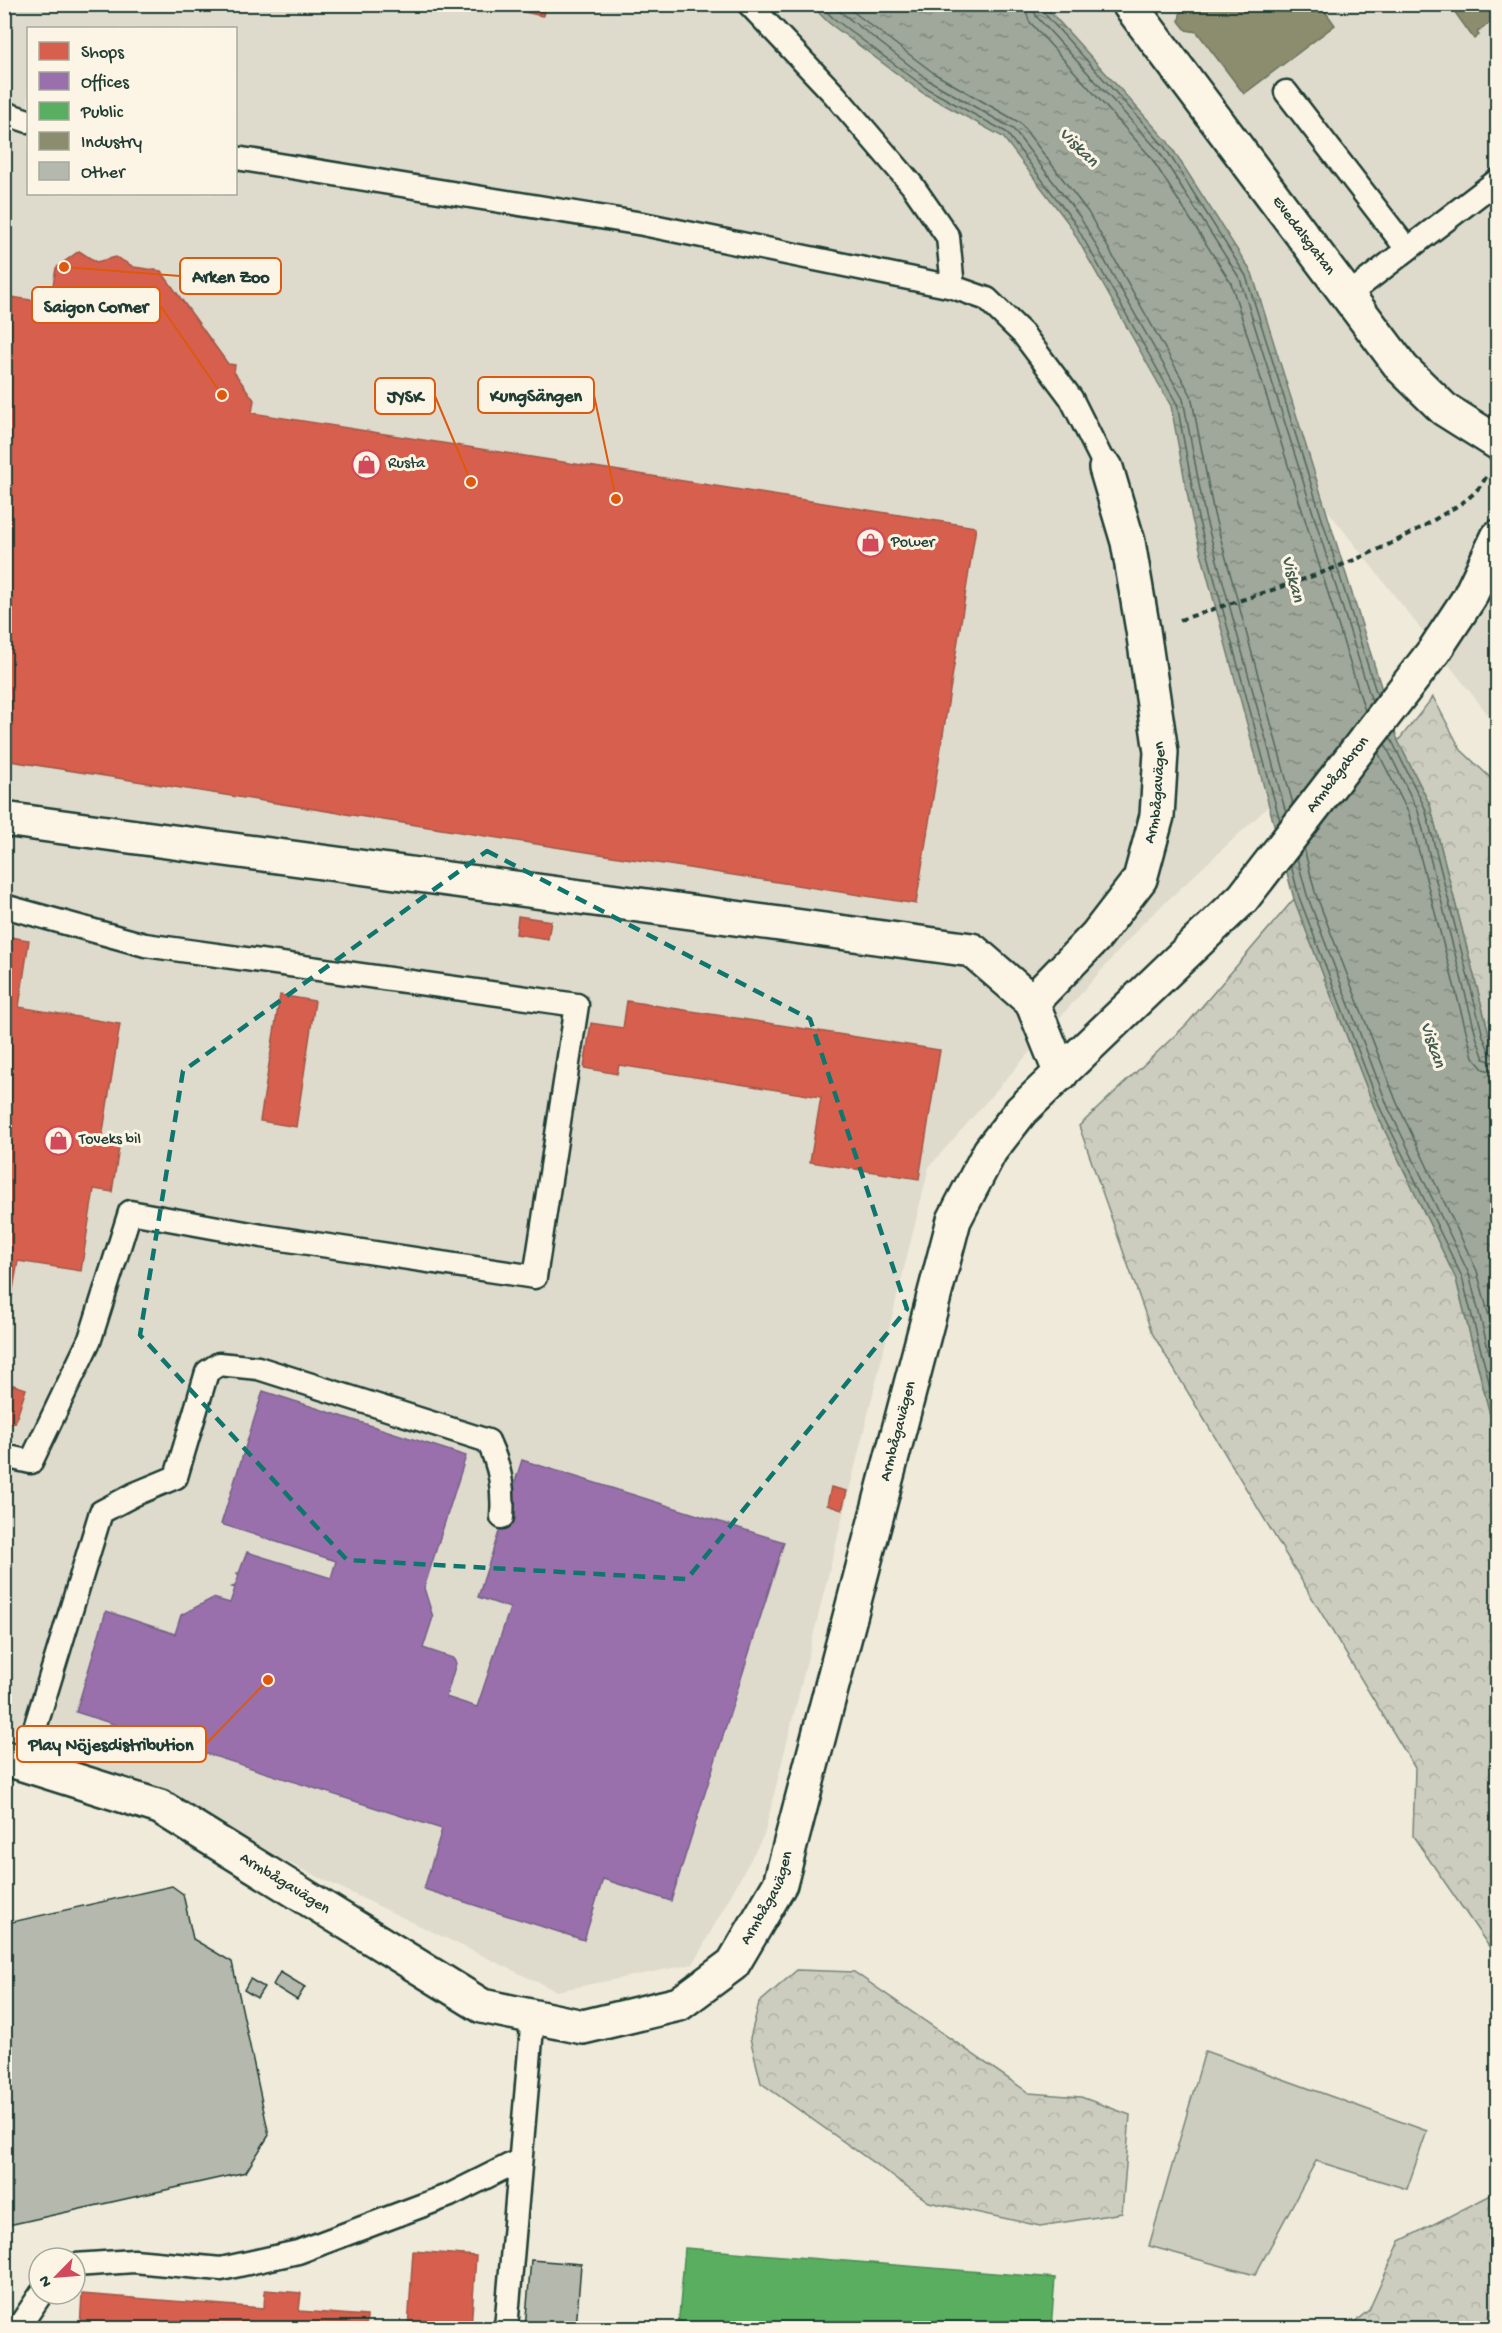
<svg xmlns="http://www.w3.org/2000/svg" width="1502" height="2333" font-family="'Gochi Hand',sans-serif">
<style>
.built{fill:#dedbcc;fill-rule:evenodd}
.green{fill:#cccdbf;stroke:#76857a;stroke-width:1.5}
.forest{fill:url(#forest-crowns);stroke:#76857a;stroke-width:1.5}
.water{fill:url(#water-ripples);stroke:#6c7d71;stroke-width:1.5}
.shops{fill:#d6604d;stroke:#9f5646;stroke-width:1.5}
.offices{fill:#9970ab;stroke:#746187;stroke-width:1.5}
.public{fill:#5aae61;stroke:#488c54;stroke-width:1.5}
.industry{fill:#8c8c6e;stroke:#6b745d;stroke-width:1.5}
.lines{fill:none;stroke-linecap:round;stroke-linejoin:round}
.shore{stroke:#52685d;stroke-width:1.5}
.building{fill:#b5b9ad;stroke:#1f3d34;stroke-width:1.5}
.service-casing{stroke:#1f3d34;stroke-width:27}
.minor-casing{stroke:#1f3d34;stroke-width:38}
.path{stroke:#1f3d34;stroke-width:4;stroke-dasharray:6 4.5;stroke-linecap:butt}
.service{stroke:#fcf5e5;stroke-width:22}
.minor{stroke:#fcf5e5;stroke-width:33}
.marked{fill:none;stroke:#0f766e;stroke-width:4.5;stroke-dasharray:12 8;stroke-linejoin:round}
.labels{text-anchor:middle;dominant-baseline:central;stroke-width:6;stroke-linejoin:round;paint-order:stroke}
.street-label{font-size:16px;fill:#1f3d34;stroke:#fcf5e5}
.poi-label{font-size:16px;fill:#1f3d34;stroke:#fcf5e5;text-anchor:start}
.water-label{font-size:18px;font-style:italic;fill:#455d53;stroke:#fcf5e5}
.leader{fill:none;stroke:#de580e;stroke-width:2}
.callout-dot{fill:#de580e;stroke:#fcf5e5;stroke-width:2}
.callout{fill:#fcf5e5;stroke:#de580e;stroke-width:2}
.callout-label{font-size:18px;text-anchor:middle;font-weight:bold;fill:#1f3d34}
</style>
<defs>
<pattern id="forest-crowns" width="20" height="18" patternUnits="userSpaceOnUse" patternTransform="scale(1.5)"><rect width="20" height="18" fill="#cccdbf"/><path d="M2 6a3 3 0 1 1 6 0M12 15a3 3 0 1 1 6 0" fill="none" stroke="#afb1a5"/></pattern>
<pattern id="water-ripples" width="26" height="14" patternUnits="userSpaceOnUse" patternTransform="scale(1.5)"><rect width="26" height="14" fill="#9fa89a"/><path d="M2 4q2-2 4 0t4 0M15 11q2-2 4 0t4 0" fill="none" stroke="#818a7e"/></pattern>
</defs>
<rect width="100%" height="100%" fill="#efeada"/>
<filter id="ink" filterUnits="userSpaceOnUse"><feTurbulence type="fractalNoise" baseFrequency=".0167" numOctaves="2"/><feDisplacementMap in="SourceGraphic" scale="12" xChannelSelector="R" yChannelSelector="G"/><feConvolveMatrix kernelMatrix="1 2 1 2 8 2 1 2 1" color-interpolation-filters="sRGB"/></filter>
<g filter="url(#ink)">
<!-- built -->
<path class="built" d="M5,5h806l18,18 94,70 80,44 66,87 102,182 21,113 78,286 -128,119 -213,243 -165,668 -71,129 -137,27 -528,-253 -23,-8zM28,28h208v166h-208z
M1044,5h453v721l-172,-219 -73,-234 -84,-131z"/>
<!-- green -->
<path class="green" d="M1205,2051l222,80 -20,58 -91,-28 -61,114 -106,-29z"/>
<!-- forest -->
<path class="forest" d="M1433,697l28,53 36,34v273l-8,-23 -59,-229 -32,-64z
M1294,899l82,213 80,167 41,163v516l-84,-122 2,-68 -263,-435 -73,-207 107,-101z
M797,1970l57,2 175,121 52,4 49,18 -8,98 -82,13 -111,-24 -168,-119 -11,-45 9,-35z
M1497,2192v136h-150l22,-18 31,-69z"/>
<!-- water -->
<path class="water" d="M811,5h233l124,137 84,131 146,468 32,64 59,229 8,23v385l-41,-163 -80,-167 -82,-213 -102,-380 -21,-113 -102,-182 -66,-87 -80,-44 -94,-70z"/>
<!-- shops -->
<path class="shops" d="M487,4h58l-2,12z
M79,251l17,11 20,-5 18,10 27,4 67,93 7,1 -1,7 20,28 -2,13 724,114 -60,377 -912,-144v-431l3,1 5,-33 38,6 6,-35z
M518,916l33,5 -3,18 -32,-5z
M4,936l25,4 -10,67 101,17 -18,114 18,3 -8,51 -18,-3 -13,82 -63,-10 -14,79z
M280,995l35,6 -19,126 -36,-6z
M627,1001l313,49 -21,129 -109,-17 11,-65 -202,-32 -2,9 -33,-6 7,-45 32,5z
M4,1382l22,7 -11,34 -11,-3z
M831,1487l16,4 -5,19 -15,-5z
M413,2251l63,5 -5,72h-63z
M265,2290l36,3 -2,18 68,5 -1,12h-286l2,-34 182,14z"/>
<!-- offices -->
<path class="offices" d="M263,1391l203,65 -42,132 9,29 -10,31 30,10 3,5 -10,34 31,10 33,-99 -32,-11 44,-137 262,82 -113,359 -68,-22 -19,61 -160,-51 18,-60 -366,-117 30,-101 69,23 6,-19 32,-17 17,5 5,-15 -3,-1 3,-1 4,-10 -2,-3h2l8,-21 84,26 5,-17 -115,-37z"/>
<!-- public -->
<path class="public" d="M685,2248l370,30 -4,50h-373z"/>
<!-- industry -->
<path class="industry" d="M1177,4h143l15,21 -91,69 -47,-62 -11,-2 -7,-9 2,-12z
M1449,4h49v13l-21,15 2,3 -5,4z"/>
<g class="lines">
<!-- shore -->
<path class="shore" d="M819,4l14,14 93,70 80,44 68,90 103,182 21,114 82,303
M830,4l100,77 83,48 67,88 103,182 22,117 81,297
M843,4l92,70 85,49 68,89 103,183 23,119 79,290
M1024,4l5,17 121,135 81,127 134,428
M1033,4l3,12 122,134 82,129 132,423
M1040,4l2,7 122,135 82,130 131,419
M1390,737l35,71 58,228 7,17 8,3
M1385,744l33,67 59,228 7,20 14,5
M1378,752l31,62 64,243 10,12 15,4
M1304,848l11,44 82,211 80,168 21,79
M1297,858l10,37 81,212 81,167 29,113
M1291,865l8,32 82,213 81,167 36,140"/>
</g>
<!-- building -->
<path class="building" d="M172,1886l11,8 10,45 39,23 37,173 -23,37 -242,54v-312l4,9z
M280,1972l25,15 -8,13 -24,-15z
M250,1979l14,8 -7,11 -13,-8z
M531,2260l50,4 -5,64h-51z"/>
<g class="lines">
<defs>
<path id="service" d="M749,4l86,91 77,90 36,52 5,50
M1286,92l121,157
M4,113l24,8
M236,158l407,66 310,63 34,12 36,35 48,64 35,70
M1348,295l150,-115
M4,906l141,39 432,60 -42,272 -273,-41 -132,-24 -40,127 -59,123 -27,-6
M24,1764l77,-252 34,-18 41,-17 31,-105 12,-8 39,4 230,73c12,26 16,47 14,76
M75,2265l59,-4 87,8 77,-17 152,-57 70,-35
M18,2328l23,-34
M506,2328l27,-312"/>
<g id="minor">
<path id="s1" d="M1129,4l273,364 42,41 54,34"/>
<path d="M4,819l968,131 60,52"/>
<path id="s2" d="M1061,1074l-29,-72 64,-66 44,-57 17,-63 4,-64 -18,-122 -15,-88 -22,-74"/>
<path id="s3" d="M4,1758l156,49 322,199 101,21 96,-23 54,-40 47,-80 174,-664 36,-69 31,-40 222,-213 191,-247 35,-53 29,-61"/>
</g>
</defs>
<!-- service casing -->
<use href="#service" class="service-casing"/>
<!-- minor casing -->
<use href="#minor" class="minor-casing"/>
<!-- path -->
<path class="path" d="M4,26l4,-22
M1180,620c89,-30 182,-54 262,-105 18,-11 34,-19 44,-38"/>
<!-- service -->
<use href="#service" class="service"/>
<!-- minor -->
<use href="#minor" class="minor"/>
</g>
</g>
<!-- marked area -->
<path class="marked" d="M487,851l323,168 97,290 -220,270 -340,-19 -207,-225 43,-264z"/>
<!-- icons -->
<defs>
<symbol id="shop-ring" viewBox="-11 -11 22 22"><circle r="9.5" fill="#fcf5e5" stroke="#d1495b" stroke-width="1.5"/><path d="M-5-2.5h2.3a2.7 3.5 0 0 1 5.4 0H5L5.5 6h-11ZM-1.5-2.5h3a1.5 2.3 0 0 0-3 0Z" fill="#d1495b"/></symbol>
</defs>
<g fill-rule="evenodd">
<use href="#shop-ring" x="350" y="448" width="33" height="33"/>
<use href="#shop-ring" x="854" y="526" width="33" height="33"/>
<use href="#shop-ring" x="42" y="1124" width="33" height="33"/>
</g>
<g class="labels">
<!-- street labels -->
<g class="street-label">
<text stroke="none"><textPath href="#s1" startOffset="290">Evedalsgatan</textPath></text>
<text stroke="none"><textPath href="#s3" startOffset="2182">Armbågabron</textPath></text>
<text stroke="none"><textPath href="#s2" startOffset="330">Armbågavägen</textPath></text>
<text stroke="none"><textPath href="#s3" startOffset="1372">Armbågavägen</textPath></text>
<text stroke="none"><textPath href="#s3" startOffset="310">Armbågavägen</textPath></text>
<text stroke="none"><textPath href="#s3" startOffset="886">Armbågavägen</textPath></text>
</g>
<!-- poi labels -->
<g class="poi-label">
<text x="388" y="464">Rusta</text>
<text x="891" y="543">Power</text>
<text x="79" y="1140">Toveks bil</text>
</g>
<!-- water labels -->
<g class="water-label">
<text transform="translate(1078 148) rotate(45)">Viskan</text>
<text transform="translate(1292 579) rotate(75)">Viskan</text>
<text transform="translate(1432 1045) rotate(71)">Viskan</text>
</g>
</g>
<!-- callouts -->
<path class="leader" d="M64 267L180 276M222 395L160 305M616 499L594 395M471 482L435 396M268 1680L206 1744"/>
<g class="callout-dot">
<circle cx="64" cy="267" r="6"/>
<circle cx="222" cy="395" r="6"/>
<circle cx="616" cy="499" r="6"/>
<circle cx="471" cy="482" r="6"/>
<circle cx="268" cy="1680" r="6"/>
</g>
<g class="callout">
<rect x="180" y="258" width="101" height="36" rx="6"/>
<rect x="32" y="287" width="128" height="36" rx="6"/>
<rect x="478" y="377" width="116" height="36" rx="6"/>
<rect x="375" y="378" width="60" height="36" rx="6"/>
<rect x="17" y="1726" width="189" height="36" rx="6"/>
</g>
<g class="callout-label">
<text x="231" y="282">Arken Zoo</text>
<text x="96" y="312">Saigon Corner</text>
<text x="536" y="401">KungSängen</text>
<text x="405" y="402">JYSK</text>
<text x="111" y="1750">Play Nöjesdistribution</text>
</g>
<!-- margin -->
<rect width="1502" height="2333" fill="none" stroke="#fcf5e5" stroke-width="24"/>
<rect x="12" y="12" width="1478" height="2309" fill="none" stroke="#1f3d34" stroke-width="2" filter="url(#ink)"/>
<!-- legend -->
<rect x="27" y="27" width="210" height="168" fill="#fcf5e5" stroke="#a4ab9e" stroke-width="1.5"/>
<rect x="39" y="42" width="30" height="18" fill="#d6604d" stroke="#a4ab9e" stroke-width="1.5"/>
<text x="81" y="57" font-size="18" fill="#1f3d34">Shops</text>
<rect x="39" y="72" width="30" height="18" fill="#9970ab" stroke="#a4ab9e" stroke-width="1.5"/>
<text x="81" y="87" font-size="18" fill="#1f3d34">Offices</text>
<rect x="39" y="102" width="30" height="18" fill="#5aae61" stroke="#a4ab9e" stroke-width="1.5"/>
<text x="81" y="117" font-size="18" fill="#1f3d34">Public</text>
<rect x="39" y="132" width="30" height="18" fill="#8c8c6e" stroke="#a4ab9e" stroke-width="1.5"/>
<text x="81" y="147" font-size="18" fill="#1f3d34">Industry</text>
<rect x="39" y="162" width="30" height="18" fill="#b5b9ad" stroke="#a4ab9e" stroke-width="1.5"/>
<text x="81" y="177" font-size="18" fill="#1f3d34">Other</text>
<!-- north arrow -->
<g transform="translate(57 2276) rotate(245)"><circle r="28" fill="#fcf5e5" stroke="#a4ab9e" stroke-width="1.5"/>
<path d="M0-4.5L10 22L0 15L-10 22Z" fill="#d1495b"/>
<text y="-9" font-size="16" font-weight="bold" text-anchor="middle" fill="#1f3d34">N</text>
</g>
</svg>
